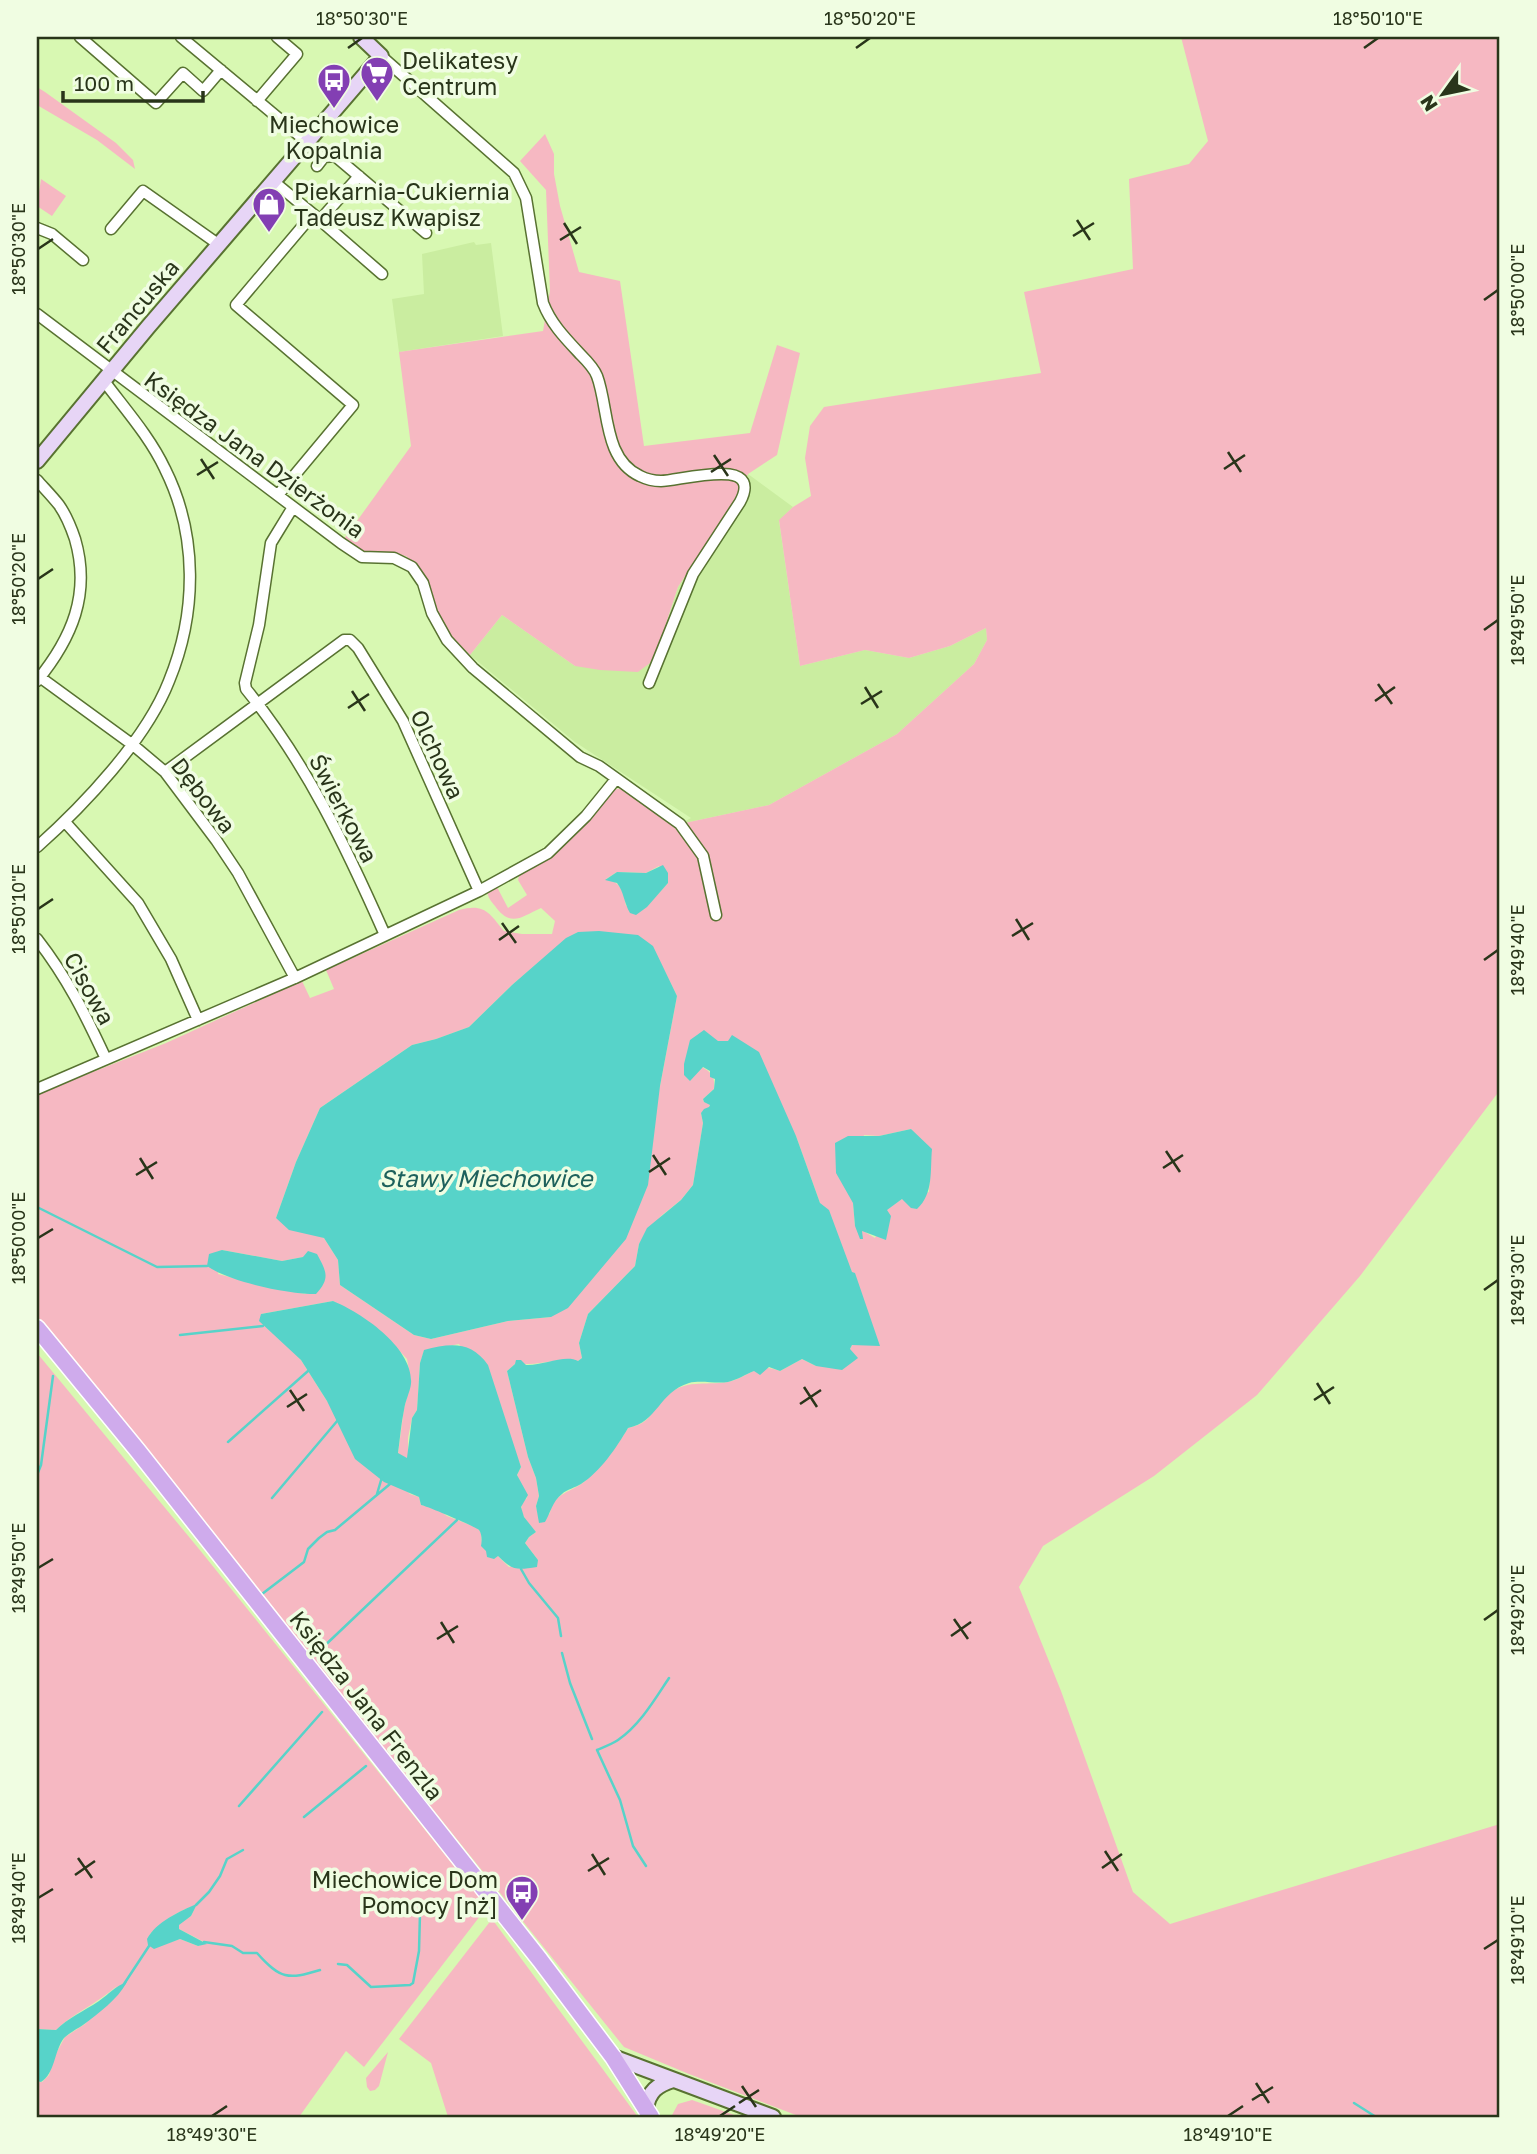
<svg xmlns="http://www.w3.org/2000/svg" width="1537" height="2154" font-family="'Golos Text',sans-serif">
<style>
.built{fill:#caeda0}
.green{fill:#f6b8c2;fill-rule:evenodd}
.water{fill:#57d3c9}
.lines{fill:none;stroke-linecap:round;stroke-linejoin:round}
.stream{stroke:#57d3c9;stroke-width:2.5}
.street-casing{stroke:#587231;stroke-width:13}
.secondary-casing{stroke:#587231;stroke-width:18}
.primary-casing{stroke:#fff;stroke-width:19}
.street{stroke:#fff;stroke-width:10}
.secondary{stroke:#e7d5f6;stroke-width:14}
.primary{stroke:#cfabec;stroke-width:16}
.ticks{fill:none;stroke:#29351a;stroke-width:2.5}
.labels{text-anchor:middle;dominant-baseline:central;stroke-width:7;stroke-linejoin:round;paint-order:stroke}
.poi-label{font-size:23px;fill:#29351a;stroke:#f0fde2;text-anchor:start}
.street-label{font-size:23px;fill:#29351a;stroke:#f0fde2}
.water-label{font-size:24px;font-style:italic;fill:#1d615c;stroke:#f0fde2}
.neatline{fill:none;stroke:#29351a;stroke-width:2.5}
.ticks-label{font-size:18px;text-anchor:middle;fill:#29351a}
</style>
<rect width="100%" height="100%" fill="#d8f8b2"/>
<!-- built -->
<path class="built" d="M474,242l2,3 15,-2 12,93 -104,16 -7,-53 32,-5 -2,-40z
M748,474l45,33 -14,14 21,145 65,-16 44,8 41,-12 36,-18 1,12 -13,24 -77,70 -128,71 -89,19 11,-6 -116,-76 -105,-87 32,-40 73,51 82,-15 21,-64 54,-83z"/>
<!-- green -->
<path class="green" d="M1181,37h319v1053l-140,186 -103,119 -103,81 -111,70 -24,41 42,104 72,201 37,32 330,-100v293h-699l-112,-43 -65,-27 -587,-730v-223l129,-51 136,-62 8,17 24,-9 -8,-19 133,-60c26,-7 30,3 45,21l18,3h30l3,-13 -14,-13c-20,9 -30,20 -46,-2 -4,-5 -7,-8 -8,-15l10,-4 11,21 19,-13 -9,-15 1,-4 97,-87 8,-1 56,36 89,-19 128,-71 77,-70 13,-24 -1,-12 -36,18 -41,12 -44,-8 -65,16 -21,-146 14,-13 18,-11 -6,-38 5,-32 14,-19 217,-34 -17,-81 109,-23 -4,-90 60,-15 19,-23zM659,866l9,17 -22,24 -20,-1c-2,-14 -5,-24 -20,-27l11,-7 29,1zM578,932l74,14 25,50 -17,90 -109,231 -43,4 -77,18 -17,-4 -74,-50 -2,-25 -14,-22 -48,-20 20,-56 24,-54 92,-63 24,-6 33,-12 43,-42 54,-46zM718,1041h10l68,95 24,67 32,69v73l-2,4 -34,17 -14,-7 -22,12c-23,-10 -32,7 -52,11 -25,4 -41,-4 -64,15 -15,13 -9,25 -36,31 -12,20 -25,37 -43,53 -12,11 -33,12 -35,32l-10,10 -4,-17 3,-10 -3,-18 -8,-21 -21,-86 8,-7c23,2 41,-6 63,-3l4,-3 -3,-15 9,-29 47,-48 4,-22 22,-28 20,-16 12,-15 10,-62 -2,-10 8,-5 1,-4 -6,-2 -1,-3 11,-10c1,-11 -1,-16 -12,-22l-5,7zM911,1129l19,43 -1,20 -27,7 -16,11 -11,28 -20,-12 -2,-23 11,-68 15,1zM222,1250l60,11 21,-4 3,37 -29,-5 -59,-15zM333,1301l53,35 21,23 4,23 -7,26 -6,46 10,5v-21l4,-20 5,-8 3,-47 4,-12 35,-7 48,85 14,38 -4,8 10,23c-14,10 1,25 9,34l-7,5 -4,6 13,17 -29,7 -11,-11 -16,-12 -1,-11 -3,-5 -31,-12 -11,-8 -15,-3 -2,-8 -9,-3 -83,-93 -26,-41 -40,-46z
M37,87l8,5 71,51 17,17 2,9 -38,-29 -60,-35z
M545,134l9,20v20l6,32 19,66 41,9 24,165 106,-13 27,-88 23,8 -23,102 -29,19 -16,30 -54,83 -21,64 -7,12 -12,9 -38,-2 -25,-4 -73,-51 -32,40 -19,-19 -15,-23 -13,-40 -17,-17 -19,-3h-22l-21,-14 67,-93 -12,-94 144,-21 7,-40 -4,-101 -26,-29z
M41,179l25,17 -14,20 -15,-10z
M37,1353l162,196 288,358 -123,160 -18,-16 -47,66h-262v-36l5,1 7,-7 5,-18 11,-20 20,-13 32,-38c-19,17 -45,28 -61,44l-19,-1zM196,1905l-5,11 -13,9 1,4 27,14 -8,3 -18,-7 -21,7 -9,-12c12,-13 30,-24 46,-29z
M492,1919l146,198h-190l-17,-54 -32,-24z
M388,2052l-9,34 -4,4 -5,1 -3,-4 -1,-9z
M692,2100l48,17h-69l7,-13z"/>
<!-- water -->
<path class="water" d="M663,865l5,8v10l-21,24 -11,8 -6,-2c-6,-10 -6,-21 -13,-30l-12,-3 12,-8 29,1z
M599,931l39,4 15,11 24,50 -17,90 -12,99 -22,54 -58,69 -17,9 -43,4 -77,18 -17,-4 -74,-50 -2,-25 -14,-22 -35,-8 -13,-12 20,-56 24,-54 92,-63 24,-6 33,-12 43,-42 54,-47 12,-6z
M704,1030l14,11h10l4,-6 27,17 37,84 24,67 9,7 23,62 3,1 25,73 -28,-1 -2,4 8,9 -16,12 -26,-4 -14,-7 -22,12 -11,-4 -9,8 -6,-4c-8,3 -17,9 -26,11 -12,2 -27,-2 -39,1 -30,9 -31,39 -61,45 -11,19 -28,44 -47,56 -6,4 -14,5 -19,10 -10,8 -11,18 -17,28l-6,1 -3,-17 3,-10 -3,-18 -8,-21 -21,-86 8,-7 1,-4h5l5,5c16,1 39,-11 52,-4l4,-3 -3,-15 9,-29 47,-48 4,-22 8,-16 34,-28 12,-15 10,-62 -2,-10 3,-4 5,-2 1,-2 -6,-3 -1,-3 11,-10 1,-10 -5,-2v-6l-7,-4 -13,14 -6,-6v-11l6,-24z
M911,1129l21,20c-2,20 2,45 -15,60l-6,-1 -9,-9 -15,11 4,6 -5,24 -24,-9 1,8h-3l-5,-13 -2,-23 -17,-30 -1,-30 13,-7h31z
M222,1250l60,11 21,-4 5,-6 9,3c9,17 14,24 -1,40 -29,0 -86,-12 -109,-28l2,-12z
M333,1301c29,12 81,47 78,83 -1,8 -6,17 -7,26 -3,14 -4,29 -6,43l9,5 5,-40 5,-8 3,-47 4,-13c27,-7 47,-9 64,15l33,102 -4,8 11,20 -7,12 3,10 12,15 -7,5 -4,6 13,17 -1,7c-20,3 -24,4 -39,-11l-4,3 -7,-2 -1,-6 -5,-5c1,-5 1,-12 -2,-16 -3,-3 -52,-24 -58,-25l-2,-8 -35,-15 -29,-23 -28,-58 -26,-41 -42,-39 2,-7z
M197,1904l-6,12 -12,9v4l28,15 -9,2 -18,-7 -26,10 -6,-4 -1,-6c9,-17 33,-28 50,-35z
M127,1982c-10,18 -28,31 -44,43 -6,4 -14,8 -19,13 -10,13 -9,36 -23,44l-4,-1v-52l19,1c12,-12 28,-19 43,-29 10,-7 16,-15 28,-19z"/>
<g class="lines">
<!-- stream -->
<path class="stream" d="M37,1207l120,60 50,-1
M180,1335l83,-9
M228,1442l80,-71
M37,1475l4,-10 12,-89
M377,1494l5,-17
M272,1498l66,-78
M521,1569l8,14 29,35 3,18
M262,1594l42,-32 4,-13 11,-11 8,-6 8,-2 55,-46
M318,1652l139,-132
M562,1653l8,30 22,56
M239,1806l83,-94
M304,1817l62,-51
M646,1866l-13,-20 -13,-46 -23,-50c7,-3 15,-6 21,-10 22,-15 37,-41 51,-62
M196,1905l13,-13 11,-16 7,-17 16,-9
M204,1942l28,4 11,7h14c23,26 31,27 63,17
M338,1964l9,1 24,22 39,-2 3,-2 6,-32 1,-38
M124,1984l27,-41
M1354,2103l22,14"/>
<defs>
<path id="street" d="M80,37l76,66 27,-30 20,18 18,-21
M181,37l126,105
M381,56l133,117 12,25 17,105c8,21 23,36 38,52 6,6 13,13 16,21 12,32 6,83 43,100 6,3 14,5 21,5 19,0 104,-26 79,21l-47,72 -44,109
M257,101l40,-47 -20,-17
M317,166l7,-9 11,-1 91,77
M273,181l40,33
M320,220l39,-44
M37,228l15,6 31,26
M111,229l32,-38 75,53
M37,314l304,229 21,14 32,1 18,9 11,16 9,30 15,27 26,28 107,89 19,9 81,58 23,32 13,59
M37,480c7,8 15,16 22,25 7,10 12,22 16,34 16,55 -3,99 -38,142
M278,495l75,-90 -117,-100 77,-91 69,60
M293,507l-22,36 -12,82 -14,58 1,6c61,75 100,158 139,246
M37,675l96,70 32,27 51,68 22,33 57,105
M165,772l179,-132h6l8,8 45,73 76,170
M65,822l73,81 33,56 27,61
M37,847c46,-41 109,-107 132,-166 28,-68 29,-146 -4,-212 -15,-32 -40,-60 -61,-88
M37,939c31,40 48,75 69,120
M37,1089l258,-111 184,-87 69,-38 38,-37 30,-37"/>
<path id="secondary" d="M37,461l111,-134 233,-271 -20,-19
M613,2057l160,60
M646,2108c3,-17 11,-23 27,-28"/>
<path id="primary" d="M37,1328l101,123 402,509 73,97 38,60"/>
</defs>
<!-- street casing -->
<use href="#street" class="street-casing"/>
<!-- secondary casing -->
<use href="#secondary" class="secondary-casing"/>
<!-- primary casing -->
<use href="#primary" class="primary-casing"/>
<!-- street -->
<use href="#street" class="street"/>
<!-- secondary -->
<use href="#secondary" class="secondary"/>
<!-- primary -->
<use href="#primary" class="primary"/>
</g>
<!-- ticks -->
<path class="ticks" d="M348,48l14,-10M856,48l14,-10M1364,48l14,-10M1077,220l13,20M564,223l13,21M1073,236l21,-13M560,240l21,-13M38,249l15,-10M1484,300l14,-10M1228,452l13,20M714,455l14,21M201,459l13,20M1224,469l21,-14M711,472l20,-13M197,475l21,-13M38,579l15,-10M1484,630l14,-10M1378,684l14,20M865,687l13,21M352,691l13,20M1375,701l20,-14M861,704l21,-13M348,708l21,-14M38,909l15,-10M1016,919l13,21M502,923l14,20M1012,936l21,-13M499,940l20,-14M1484,960l14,-10M1166,1151l14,21M653,1155l13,20M140,1158l13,21M1163,1168l20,-13M649,1172l21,-14M136,1175l21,-13M38,1238l15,-9M1484,1290l14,-10M1317,1383l13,21M804,1387l13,20M290,1390l14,21M1314,1400l20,-13M800,1404l21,-14M287,1407l20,-13M38,1568l15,-9M954,1619l14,20M1484,1620l14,-10M441,1622l13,21M951,1636l20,-14M437,1639l21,-13M1105,1851l13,20M592,1854l13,21M78,1858l14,20M1102,1868l20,-14M588,1871l21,-13M75,1875l20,-14M38,1898l15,-9M1484,1949l14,-9M1256,2083l13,20M742,2086l14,21M1252,2100l21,-13M739,2103l20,-13M212,2116l15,-10M720,2116l15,-10M1228,2116l15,-10"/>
<!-- icons -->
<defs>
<symbol id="supermarket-pin" viewBox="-11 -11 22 30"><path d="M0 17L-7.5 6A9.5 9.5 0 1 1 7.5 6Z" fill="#833fb3" stroke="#f0fde2"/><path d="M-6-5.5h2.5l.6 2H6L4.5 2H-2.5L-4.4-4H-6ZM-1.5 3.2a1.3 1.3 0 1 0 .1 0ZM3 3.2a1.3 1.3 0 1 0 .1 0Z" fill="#fff"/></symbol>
<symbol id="bus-pin" viewBox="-11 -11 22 30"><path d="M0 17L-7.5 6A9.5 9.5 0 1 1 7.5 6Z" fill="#833fb3" stroke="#f0fde2"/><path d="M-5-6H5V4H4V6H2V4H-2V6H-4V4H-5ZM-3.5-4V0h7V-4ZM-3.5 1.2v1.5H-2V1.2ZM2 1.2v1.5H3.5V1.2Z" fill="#fff"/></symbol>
<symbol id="shop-pin" viewBox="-11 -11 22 30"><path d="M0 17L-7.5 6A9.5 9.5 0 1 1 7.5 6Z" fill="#833fb3" stroke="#f0fde2"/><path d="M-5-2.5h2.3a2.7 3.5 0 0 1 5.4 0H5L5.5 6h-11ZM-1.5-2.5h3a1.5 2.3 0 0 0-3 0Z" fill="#fff"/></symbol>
</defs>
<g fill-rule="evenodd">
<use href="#supermarket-pin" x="358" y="54" width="38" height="52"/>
<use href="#bus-pin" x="315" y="61" width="38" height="52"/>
<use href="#shop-pin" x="250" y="185" width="38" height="52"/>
<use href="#bus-pin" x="503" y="1873" width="38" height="52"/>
</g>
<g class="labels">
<!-- poi labels -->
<g class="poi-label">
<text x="402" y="60">Delikatesy<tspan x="402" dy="26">Centrum</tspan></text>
<text x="334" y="124" text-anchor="middle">Miechowice<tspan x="334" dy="26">Kopalnia</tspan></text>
<text x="294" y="191">Piekarnia-Cukiernia<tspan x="294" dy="26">Tadeusz Kwapisz</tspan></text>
<text x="498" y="1879" text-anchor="end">Miechowice Dom<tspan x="498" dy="26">Pomocy [nż]</tspan></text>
</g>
<!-- street labels -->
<g class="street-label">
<text transform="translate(137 306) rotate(-50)">Francuska</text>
<text transform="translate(255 454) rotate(36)">Księdza Jana Dzierżonia</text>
<text transform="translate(438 754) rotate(65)">Olchowa</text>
<text transform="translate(204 795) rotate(52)">Dębowa</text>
<text transform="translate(344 808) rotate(62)">Świerkowa</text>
<text transform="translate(90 988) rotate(61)">Cisowa</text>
<text transform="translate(367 1705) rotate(52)">Księdza Jana Frenzla</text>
</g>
<!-- water labels -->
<g class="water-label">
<text x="486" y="1177">Stawy Miechowice</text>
</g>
</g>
<!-- border -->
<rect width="1537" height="2154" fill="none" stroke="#f0fde2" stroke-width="77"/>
<!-- north arrow -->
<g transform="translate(1443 94) rotate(237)" stroke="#f0fde2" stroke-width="5" paint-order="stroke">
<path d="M0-5L12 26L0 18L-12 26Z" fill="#29351a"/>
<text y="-10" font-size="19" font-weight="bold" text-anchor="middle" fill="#29351a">N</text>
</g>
<!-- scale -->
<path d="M63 91v10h140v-10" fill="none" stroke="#29351a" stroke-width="3.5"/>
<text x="74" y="91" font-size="21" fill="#29351a" stroke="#f0fde2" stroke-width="5" paint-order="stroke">100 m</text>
<rect x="38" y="38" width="1460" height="2078" class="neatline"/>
<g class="ticks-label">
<text x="362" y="25">18°50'30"E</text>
<text x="870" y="25">18°50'20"E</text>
<text x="1378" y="25">18°50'10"E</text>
<text transform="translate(19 249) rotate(-90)" y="6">18°50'30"E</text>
<text transform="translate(1518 290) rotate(-90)" y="6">18°50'00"E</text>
<text transform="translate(19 579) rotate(-90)" y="6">18°50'20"E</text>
<text transform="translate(1518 620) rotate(-90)" y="6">18°49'50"E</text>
<text transform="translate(19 909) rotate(-90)" y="6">18°50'10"E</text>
<text transform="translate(1518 950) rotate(-90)" y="6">18°49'40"E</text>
<text transform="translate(19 1238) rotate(-90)" y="6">18°50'00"E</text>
<text transform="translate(1518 1280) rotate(-90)" y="6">18°49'30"E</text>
<text transform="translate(19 1568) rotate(-90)" y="6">18°49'50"E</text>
<text transform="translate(1518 1610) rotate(-90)" y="6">18°49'20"E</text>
<text transform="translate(19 1898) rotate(-90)" y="6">18°49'40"E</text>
<text transform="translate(1518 1940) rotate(-90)" y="6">18°49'10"E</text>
<text x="212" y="2141">18°49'30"E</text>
<text x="720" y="2141">18°49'20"E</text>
<text x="1228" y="2141">18°49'10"E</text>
</g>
</svg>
